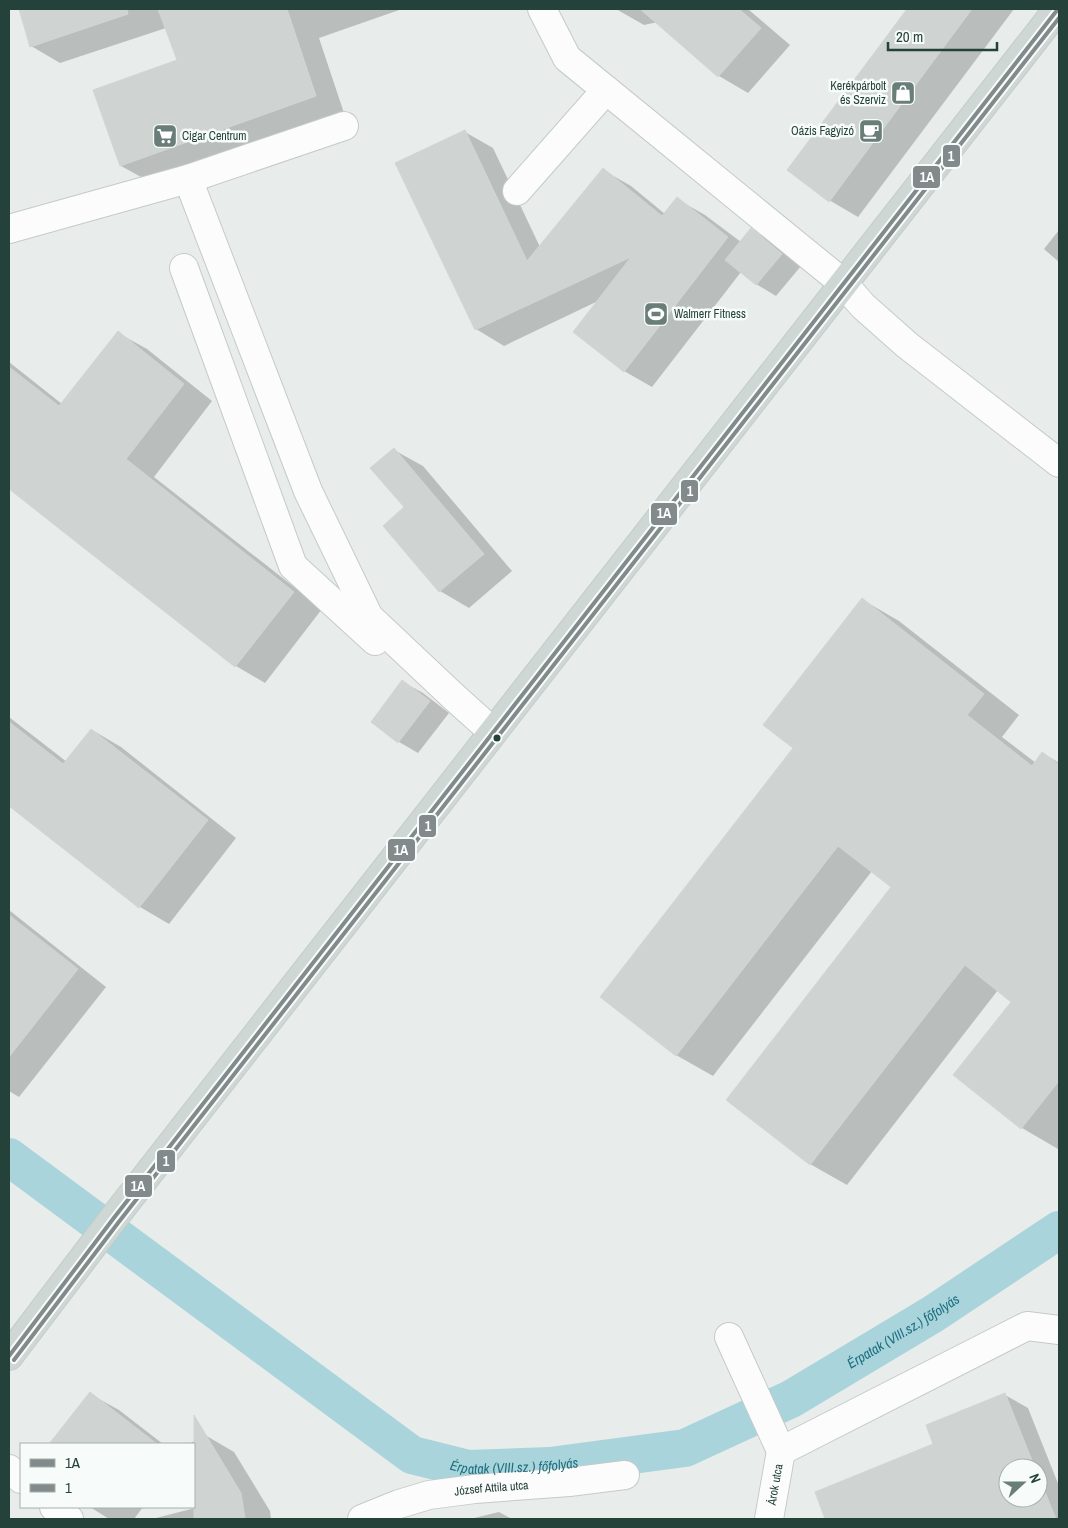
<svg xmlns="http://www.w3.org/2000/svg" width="1068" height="1528" font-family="'Archivo Narrow',sans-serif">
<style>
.shadow{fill:#0003;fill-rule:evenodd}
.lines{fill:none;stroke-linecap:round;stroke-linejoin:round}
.canal{stroke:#a9d4db;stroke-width:38}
.building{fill:#cfd4d2;stroke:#d1d6d4}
.minor-casing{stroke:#c5cac8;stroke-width:30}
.major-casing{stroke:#c3ccc9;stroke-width:30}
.minor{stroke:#fcfcfc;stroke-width:28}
.major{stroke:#cfd7d5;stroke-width:28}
.bus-1-casing{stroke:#f7fbf9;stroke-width:8}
.bus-2-casing{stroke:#f7fbf9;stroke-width:8}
.bus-1{stroke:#838a8b;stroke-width:4}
.bus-2{stroke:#838a8b;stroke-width:4}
.bus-dot{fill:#24423a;stroke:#f7fbf9;stroke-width:2}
.labels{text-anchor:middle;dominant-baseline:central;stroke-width:5;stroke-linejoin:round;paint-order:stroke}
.poi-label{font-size:12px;fill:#24423a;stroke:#f7fbf9;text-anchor:end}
.street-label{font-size:12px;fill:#24423a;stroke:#f7fbf9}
.water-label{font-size:14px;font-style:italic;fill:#1c6f80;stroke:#f7fbf9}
.line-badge{stroke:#f7fbf9;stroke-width:2}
.badge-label{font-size:14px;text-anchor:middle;font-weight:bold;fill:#fff}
</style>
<rect width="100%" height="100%" fill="#e8edeb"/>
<!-- shadow -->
<path class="shadow" d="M20,9h382l-83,29 25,75 -194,69 -29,-16 57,-105 -12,-33 -106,35 -29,-17z
M616,9h132l42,36 -42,48 -29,-17 -61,-54 -14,3z
M909,9h105l-156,208 -29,-17 -41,-30z
M465,132l28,16 47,99 63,-77 28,16 34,28 12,-15 28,16 36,27 10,-12 20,11 30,25 -25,30 -20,-12 -15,-12 -89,115 -28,-16 -26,-70 -94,45 -28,-17z
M1059,230v32l-15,-13z
M118,333l29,16 65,52 -58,76 168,132 -57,74 -29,-17 -227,-179v-125l53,42z
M394,450l29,16 89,105 -43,37 -29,-17 -35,-83z
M863,600l36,21 120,94 -17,22 34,26 7,-10 16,10v385l-1,1 -36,-21 -9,-126 -15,-12 -151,195 -37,-21 83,-277 -21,-16 -159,205 -37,-21 119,-307z
M403,682l20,11 26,20 -31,40 -19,-11z
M9,717l58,45 25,-32 29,17 115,91 -67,86 -29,-17 -131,-103z
M9,910l97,77 -87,110 -10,-6z
M90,1394l29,16 44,34h-112z
M1005,1395l23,13 31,78v33h-232l-11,-26 119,-49zM1008,1468h30v30h-30z
M205,1435l29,17 36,59 1,8h-119l47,-12 -5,-10v-53h-5z
M90,1507h53l-9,12h-25z
M499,1512l13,7h-42z"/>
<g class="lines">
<!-- canal -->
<path class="canal" id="s1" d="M9,1157l403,298 56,14 82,-3 135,-18 106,-49 142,-85 126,-84"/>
</g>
<!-- building -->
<path class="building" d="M19,9h108l1,5 -98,33z
M158,9h129l29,87 -196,70 -27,-76 84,-30z
M640,9h99l22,19 -43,49z
M907,9h65l-143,193 -42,-32z
M465,130l62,131 76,-93 59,48 15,-19 51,40 -104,135 -51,-40 58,-75 -156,73 -80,-167z
M751,228l31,26 -26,31 -31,-25z
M118,331l66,53 -58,75 168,133 -59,75 -226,-178v-122l50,39z
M394,448l90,106 -45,38 -56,-66 21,-19 -34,-39z
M862,598l122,96 -17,21 65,51 10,-14 17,13v316l-38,48 -68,-54 58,-73 -46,-37 -155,200 -84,-65 165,-213 -53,-41 -162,210 -76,-59 193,-249 -30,-23z
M402,680l28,21 -32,42 -27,-21z
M9,722l54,42 28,-35 117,91 -69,88 -130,-102z
M9,915l69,54 -69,88z
M90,1392l67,52h-108z
M1005,1393l30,75h-27v30h30v-23l18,44h-231l-10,-27 118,-48 -7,-19z
M194,1415l47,78 4,26h-51z"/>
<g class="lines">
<defs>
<g id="minor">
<path d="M542,9l25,49 276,225 20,23 44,39 152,118"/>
<path d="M188,179l120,312 61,126 85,80 39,35"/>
<path d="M517,191l89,-101"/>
<path d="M9,229l179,-50 156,-53"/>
<path d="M184,268l109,298 82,75"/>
<path d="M729,1337l52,114"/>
<path d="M781,1451l246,-125 32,4"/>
<path d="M9,1469l12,10"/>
<path d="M54,1507l15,12"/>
<path id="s2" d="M362,1519l37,-15 30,-9 46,-6 94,-7 56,-7"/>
<path id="s3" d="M769,1519l12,-68"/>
</g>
<path id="major" d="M9,1356l104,-137 945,-1210"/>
</defs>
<!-- minor casing -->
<use href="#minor" class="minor-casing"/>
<!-- major casing -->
<use href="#major" class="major-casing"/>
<!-- minor -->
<use href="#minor" class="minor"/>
<!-- major -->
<use href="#major" class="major"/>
<defs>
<path id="bus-1" d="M9,1356l104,-137 945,-1210"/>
<path id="bus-2" d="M14,1360l104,-137 941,-1205"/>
</defs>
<!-- bus-1 casing -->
<use href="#bus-1" class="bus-1-casing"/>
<!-- bus-2 casing -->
<use href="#bus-2" class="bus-2-casing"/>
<!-- bus-1 -->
<use href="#bus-1" class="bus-1"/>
<!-- bus-2 -->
<use href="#bus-2" class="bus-2"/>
</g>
<!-- icons -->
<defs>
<symbol id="shop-square" viewBox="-11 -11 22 22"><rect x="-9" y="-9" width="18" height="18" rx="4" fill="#697e78" stroke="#f7fbf9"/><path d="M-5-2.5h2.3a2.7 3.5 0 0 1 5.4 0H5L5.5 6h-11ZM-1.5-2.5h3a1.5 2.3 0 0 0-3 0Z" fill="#fff"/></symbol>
<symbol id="cafe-square" viewBox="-11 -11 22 22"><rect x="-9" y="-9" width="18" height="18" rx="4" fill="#697e78" stroke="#f7fbf9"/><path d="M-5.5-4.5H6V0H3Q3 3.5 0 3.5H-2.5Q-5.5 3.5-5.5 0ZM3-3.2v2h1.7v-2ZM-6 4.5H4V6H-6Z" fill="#fff"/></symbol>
<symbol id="supermarket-square" viewBox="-11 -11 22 22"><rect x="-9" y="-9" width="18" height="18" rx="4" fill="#697e78" stroke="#f7fbf9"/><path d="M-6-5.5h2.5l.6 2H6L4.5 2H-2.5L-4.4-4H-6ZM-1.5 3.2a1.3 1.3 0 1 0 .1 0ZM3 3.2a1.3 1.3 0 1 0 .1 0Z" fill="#fff"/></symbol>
<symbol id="stadium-square" viewBox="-11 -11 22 22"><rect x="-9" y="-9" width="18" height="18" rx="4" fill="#697e78" stroke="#f7fbf9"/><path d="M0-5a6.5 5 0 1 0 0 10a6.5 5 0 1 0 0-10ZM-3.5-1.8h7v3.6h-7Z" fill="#fff"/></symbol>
</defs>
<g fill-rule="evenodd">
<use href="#shop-square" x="889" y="79" width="28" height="28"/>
<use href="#cafe-square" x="857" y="117" width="28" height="28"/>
<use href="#supermarket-square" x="151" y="122" width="28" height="28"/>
<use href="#stadium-square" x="642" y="300" width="28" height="28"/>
</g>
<!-- markers -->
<circle class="bus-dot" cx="497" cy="738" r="4.5"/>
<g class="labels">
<!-- poi labels -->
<g class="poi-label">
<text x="886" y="86">Kerékpárbolt<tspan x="886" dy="14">és Szerviz</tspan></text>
<text x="854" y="131">Oázis Fagyizó</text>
<text x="182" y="136" text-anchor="start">Cigar Centrum</text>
<text x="674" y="314" text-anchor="start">Walmerr Fitness</text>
</g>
<!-- street labels -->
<g class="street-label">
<text stroke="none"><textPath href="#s3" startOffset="35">Árok utca</textPath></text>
<text stroke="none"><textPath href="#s2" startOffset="134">József Attila utca</textPath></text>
</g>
<!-- water labels -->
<g class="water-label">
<text stroke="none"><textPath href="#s1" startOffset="1025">Érpatak (VIII.sz.) főfolyás</textPath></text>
<text stroke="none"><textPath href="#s1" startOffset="605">Érpatak (VIII.sz.) főfolyás</textPath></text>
</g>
</g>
<g class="line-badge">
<rect x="942" y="144" width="19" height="24" rx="5" fill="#838a8b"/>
<rect x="912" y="165" width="29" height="24" rx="5" fill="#838a8b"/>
<rect x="680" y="479" width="19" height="24" rx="5" fill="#838a8b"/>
<rect x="650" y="502" width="28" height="24" rx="5" fill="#838a8b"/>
<rect x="418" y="814" width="19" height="24" rx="5" fill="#838a8b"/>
<rect x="387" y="838" width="29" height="24" rx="5" fill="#838a8b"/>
<rect x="156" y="1149" width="20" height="24" rx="5" fill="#838a8b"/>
<rect x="124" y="1174" width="29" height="24" rx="5" fill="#838a8b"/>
</g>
<g class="badge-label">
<text x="951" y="161">1</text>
<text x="927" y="182">1A</text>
<text x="690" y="496">1</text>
<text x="664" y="518">1A</text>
<text x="428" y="831">1</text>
<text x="401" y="855">1A</text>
<text x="166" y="1166">1</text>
<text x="138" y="1191">1A</text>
</g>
<!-- border -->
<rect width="1068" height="1528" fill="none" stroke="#24423a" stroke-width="20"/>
<!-- legend -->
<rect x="20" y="1443" width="175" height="65" fill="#f7fbf9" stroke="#a3b1ad"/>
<rect x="30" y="1459" width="25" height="8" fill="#838a8b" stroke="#a3b1ad"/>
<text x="65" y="1468" font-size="15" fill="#24423a">1A</text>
<rect x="30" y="1484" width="25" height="8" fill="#838a8b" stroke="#a3b1ad"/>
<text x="65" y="1493" font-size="15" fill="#24423a">1</text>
<!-- north arrow -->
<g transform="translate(1023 1483) rotate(69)"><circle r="24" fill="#f7fbf9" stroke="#a3b1ad"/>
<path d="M0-4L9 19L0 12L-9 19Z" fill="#697e78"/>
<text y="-8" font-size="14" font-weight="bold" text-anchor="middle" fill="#24423a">N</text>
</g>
<!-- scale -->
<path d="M888 42v8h109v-8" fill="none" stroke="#24423a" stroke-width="2.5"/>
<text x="896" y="42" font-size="15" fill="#24423a" stroke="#f7fbf9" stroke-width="4" paint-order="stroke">20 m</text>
</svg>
